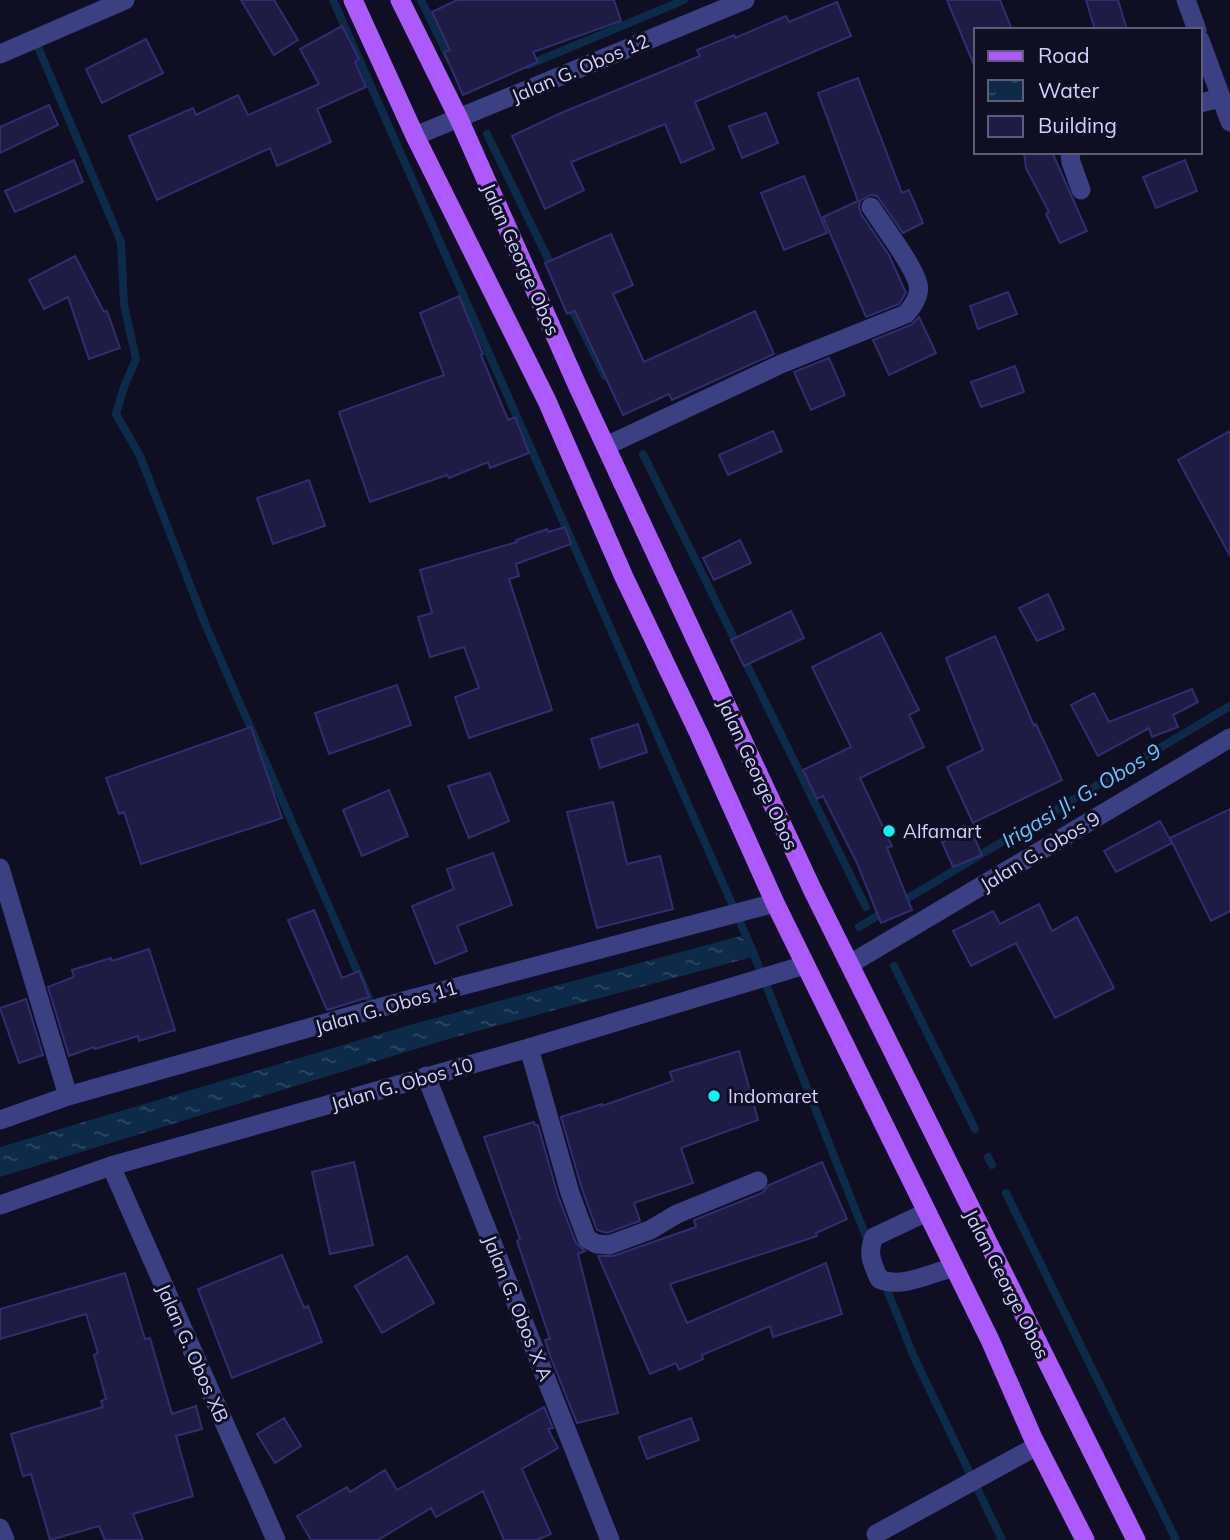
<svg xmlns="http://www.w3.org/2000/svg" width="1230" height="1540" font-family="Mulish,sans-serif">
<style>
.water{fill:url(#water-ripples)}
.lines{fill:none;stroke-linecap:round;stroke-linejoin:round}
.stream{stroke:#0d2b48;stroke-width:8}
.building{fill:#1e1b44;stroke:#322d70;stroke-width:2}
.minor{stroke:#3a4082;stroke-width:19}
.tertiary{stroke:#3a4082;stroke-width:19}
.primary{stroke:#ad5afd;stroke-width:19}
.poi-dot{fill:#03f8f4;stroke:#0f0e23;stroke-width:2.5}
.labels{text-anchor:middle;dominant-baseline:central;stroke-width:6;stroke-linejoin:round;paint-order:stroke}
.street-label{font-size:19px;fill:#d1d1fe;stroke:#0f0e23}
.poi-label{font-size:19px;fill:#d1d1fe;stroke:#0f0e23;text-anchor:start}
.water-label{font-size:21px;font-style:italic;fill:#61c7fd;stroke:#0f0e23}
</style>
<defs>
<pattern id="water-ripples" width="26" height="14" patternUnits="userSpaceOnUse" patternTransform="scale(1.75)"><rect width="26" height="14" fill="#0d2b48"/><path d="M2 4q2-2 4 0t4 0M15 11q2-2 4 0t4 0" fill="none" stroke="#2f4963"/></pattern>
</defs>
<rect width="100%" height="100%" fill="#0f0e23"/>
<!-- water -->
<path class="water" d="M748,934l8,22 -301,81 -455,140v-30l410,-122z"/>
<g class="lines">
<!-- stream -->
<path class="stream" d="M333,0l418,947 118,297
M421,0l29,60
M35,40l86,202 3,63 12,54 -12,28 -8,27 24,42 66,170 163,372
M528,65l156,-65
M487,134l66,135
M569,303l36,73
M643,454l95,192
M743,657l123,250
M898,904l332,-198
M859,927l28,-17
M894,966l81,163
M988,1157l4,8
M1006,1193l170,347
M884,1282l30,75 88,183"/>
</g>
<!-- building -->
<path class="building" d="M241,0h33l24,40 -24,15z
M457,0h157l7,21 -88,31 5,10 -75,33 -19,-43 6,-2 -18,-38z
M947,0h53l12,30h-36v40z
M1086,0h32l9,30h-32z
M837,2l14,34 -156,66 19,47 -33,14 -16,-39 -94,38 13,28 -39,19 -33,-73 49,-23 139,-57 -3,-6 37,-15 1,3 51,-22 3,6z
M342,26l17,33 -4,3 11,25 -49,22 14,33 -54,24 -7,-18 -113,52 -28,-64 64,-28 3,7 42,-20 10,20 71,-31 -19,-35z
M146,39l17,34 -61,30 -16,-34z
M858,78l44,115 7,-3 14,33 -20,10 -26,-37 -7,-1 -10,6 -1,6 2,7 28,41 17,38 -7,11 -33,13 -43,-100 35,-16 -40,-108z
M49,105l9,20 -58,28v-26z
M766,113l12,30 -36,15 -13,-32z
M1024,152h28l35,79 -27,12 -14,-29 3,-2 -23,-44z
M74,160l9,22 -68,30 -10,-21z
M1185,160l12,31 -41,17 -13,-31z
M804,176l23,57 -43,17 -23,-57z
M611,234l22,51 -20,9 31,68 111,-51 19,43 -102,46 -3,-6 -46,21 -48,-104 -8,3 -22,-51z
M75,256l29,56 3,-1 13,37 -31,11 -21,-62 -24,12 -15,-29z
M1008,292l9,22 -39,15 -8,-23z
M459,296l24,58 -2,1 27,65 7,-3 14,36 -39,15 -2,-6 -39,16 -2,-3 -77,27 -31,-90 105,-37 -24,-62z
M919,317l17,36 -47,22 -16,-35 38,-15z
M829,358l16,37 -34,15 -17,-38z
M1015,366l9,26 -43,15 -10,-25z
M773,431l9,20 -54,24 -9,-20z
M1230,431v125l-52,-96z
M309,480l16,46 -52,18 -16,-46z
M565,527l6,17 -55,20 3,12 -10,3 43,131 -83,28 -14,-41 24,-9 -15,-41 -34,10 -12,-40 14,-4 -12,-43 97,-28 -1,-2 31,-11 1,3z
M740,540l11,23 -37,17 -11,-22z
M1048,594l16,35 -27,12 -18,-33z
M791,611l13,27 -60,28 -13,-26z
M881,633l38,77 -10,5 15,32 -64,31 32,68 -5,2 25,62 -31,13 -24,-60 -34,-67 -6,3 -14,-29 48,-23 -39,-80z
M995,636l39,90 2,-2 26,56 -89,43 -26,-56 36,-17 -37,-92z
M397,685l14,40 -82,29 -14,-41z
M1192,689l6,13 -25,13 5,12 -26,10 -3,-9 -51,28 -27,-51 23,-12 15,29z
M638,724l9,28 -47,16 -9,-29z
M251,727l31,91 -141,46 -17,-52 -5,2 -13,-36z
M490,773l19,48 -40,17 -21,-52z
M389,790l19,46 -46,20 -19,-46z
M613,802l14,62 33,-8 13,53 -76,19 -30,-116z
M1230,809v102l-19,10 -41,-83z
M1160,821l12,22 -56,29 -12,-21z
M971,830l11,25 -29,12 -11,-25z
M493,853l19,52 -55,21 10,25 -32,13 -23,-58 42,-17 -7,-20z
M1039,904l13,27 25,-14 37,71 -59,30 -39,-75 -45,23 -18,-35 40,-20 7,13z
M314,910l28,68 17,-7 10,26 -42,13 -39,-90z
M149,949l26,81 -36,11 -1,-5 -43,13 -1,-2 -25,9 -21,-69 26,-10 -2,-7 39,-12 1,3z
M26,999l17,56 -24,8 -19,-55z
M739,1051l19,69 -77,28 12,35 -59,20 6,18 -33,12 -10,-3 -15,-41 -21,-72 41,-13v2l71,-25 -3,-9z
M534,1122l1,3h3l20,71 18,47 9,8 -7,3 40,159 -41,10 -28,-70 -4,-13 5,-1 -33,-98 3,-2 -36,-102z
M354,1162l19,83 -43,9 -18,-82z
M822,1162l25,57 -31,14 1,3 -147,48 17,39 139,-60 16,51 -69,23 -3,-11 -68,29 1,4 -24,11 -3,-7 -26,11 -52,-118h15l83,-29 -2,-7 68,-27 7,-8z
M282,1255l22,53 4,-2 14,36 -90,36 -34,-89z
M407,1256l27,47 -52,30 -27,-47z
M125,1273l20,66 5,-1 22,76 24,-8 6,23 -26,7 17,60 -60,18 10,26h-38l-6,-14 -49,14 -19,-66 -8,2 -12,-42 92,-27 -2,-6 5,-2 -12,-44 4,-2 -12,-39 -86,25v-30z
M544,1407l9,21 -5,1 10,19 -36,21 29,65 -15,6h-32l-21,-49 -47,26 -5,-9 -53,32h-67l-14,-24 50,-29 3,5 35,-22 12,20z
M284,1418l17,28 -26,17 -18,-29z
M691,1418l8,22 -52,19 -8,-22z"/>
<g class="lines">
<!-- minor -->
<path class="minor" d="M1186,0l11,30
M1200,40l30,82
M0,54l125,-54
M1200,103l21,-5
M1070,152l1,10 10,28
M606,446l175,-82 125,-50c7,-8 15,-19 12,-30 -5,-20 -35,-58 -47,-77
M0,868l68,228
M850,964l380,-226
M529,1048l41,145 17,46 10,5 12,1 41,-15 27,-16 81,-33
M426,1076l184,464
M111,1166l165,374
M927,1212l-53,25c-7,17 -2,25 5,42 22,10 53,-6 75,-12
M0,1528l5,12
M876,1534l161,-88"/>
<!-- tertiary -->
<path class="tertiary" d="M415,136l330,-136
M0,1120l68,-24 332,-94 375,-99
M0,1205l111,-39 418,-118 276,-83"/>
<!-- primary -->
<path class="primary" d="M353,0l62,136 132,265 77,176 76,159 75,167 215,437 43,98 52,102
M400,0l59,119 119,268 235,504 323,649"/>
</g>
<!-- markers -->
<g class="poi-dot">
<circle cx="889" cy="831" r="7"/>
<circle cx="714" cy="1096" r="7"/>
</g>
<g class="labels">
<!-- street labels -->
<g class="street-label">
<text transform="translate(580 68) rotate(-23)">Jalan G. Obos 12</text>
<text transform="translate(521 259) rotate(66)">Jalan George Obos</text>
<text transform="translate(758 774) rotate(65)">Jalan George Obos</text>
<text transform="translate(1040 851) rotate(-31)">Jalan G. Obos 9</text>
<text transform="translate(386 1007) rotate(-16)">Jalan G. Obos 11</text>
<text transform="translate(402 1084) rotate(-16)">Jalan G. Obos 10</text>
<text transform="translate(1007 1284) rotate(63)">Jalan George Obos</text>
<text transform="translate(518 1308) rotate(68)">Jalan G. Obos X A</text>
<text transform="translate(193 1353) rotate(66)">Jalan G. Obos XB</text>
</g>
<!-- poi labels -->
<g class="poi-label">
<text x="903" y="831">Alfamart</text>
<text x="728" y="1096">Indomaret</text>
</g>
<!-- water labels -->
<g class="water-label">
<text transform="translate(1081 795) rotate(-31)">Irigasi Jl. G. Obos 9</text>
</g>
</g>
<!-- legend -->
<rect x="974" y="28" width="228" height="126" fill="#0f0e23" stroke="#5d5c7b" stroke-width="2"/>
<rect x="988" y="51" width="35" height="10" fill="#ad5afd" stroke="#5d5c7b" stroke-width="2"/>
<text x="1038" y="63" font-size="21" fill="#d1d1fe">Road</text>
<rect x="988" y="80" width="35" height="21" fill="url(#water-ripples)" stroke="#5d5c7b" stroke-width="2"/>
<text x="1038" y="98" font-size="21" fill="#d1d1fe">Water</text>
<rect x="988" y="116" width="35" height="21" fill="#1e1b44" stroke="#5d5c7b" stroke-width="2"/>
<text x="1038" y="133" font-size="21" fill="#d1d1fe">Building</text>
</svg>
